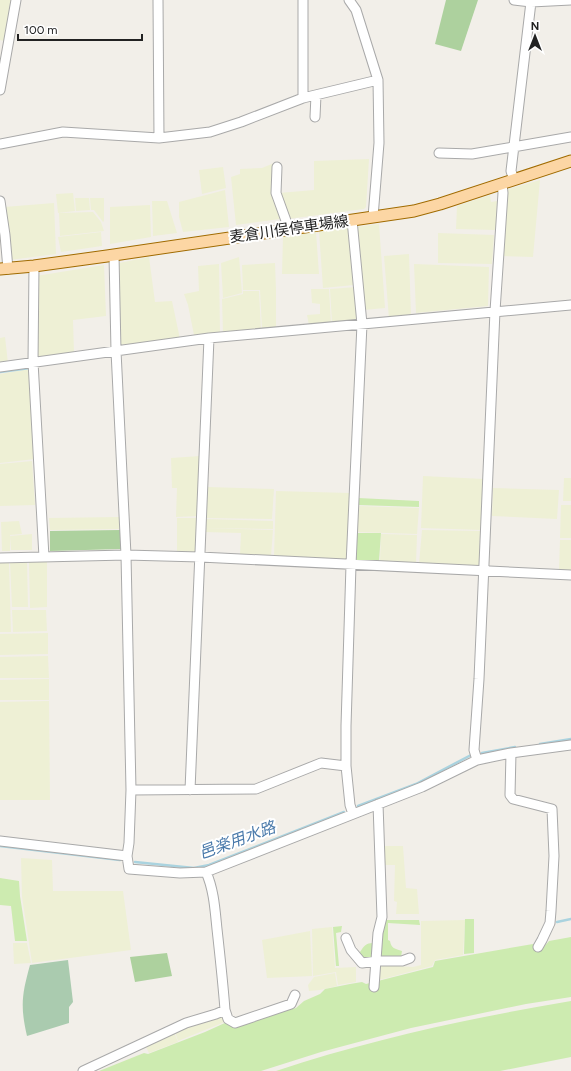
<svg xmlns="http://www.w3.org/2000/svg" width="571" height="1071" font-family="Figtree,'Noto Sans JP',sans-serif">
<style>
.farmland{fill:#eef0d5}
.grass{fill:#cdebb0}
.forest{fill:#add19e}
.cemetery{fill:#aacbaf}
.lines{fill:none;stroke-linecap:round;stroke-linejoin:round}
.stream{stroke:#aad3df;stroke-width:2.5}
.minor-casing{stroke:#a9a9a9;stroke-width:11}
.major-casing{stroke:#a06b00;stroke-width:13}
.minor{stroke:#fff;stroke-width:9}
.major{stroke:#fcd6a4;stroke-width:11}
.labels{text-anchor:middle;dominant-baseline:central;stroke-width:4;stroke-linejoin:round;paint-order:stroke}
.street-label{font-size:15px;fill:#222;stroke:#fff}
.water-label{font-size:16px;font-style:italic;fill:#4a7aab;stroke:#fff}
</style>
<rect width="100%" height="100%" fill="#f2efe9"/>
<!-- farmland -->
<path class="farmland" d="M0,0h11l-7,41 -4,-1z
M369,159l-3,48 -2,2 -76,10 -9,-26 35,-3v-29z
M274,163l-1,31 7,25 -44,6 -5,-48 9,-3v-5l22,-1z
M223,167l3,21 -24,6 -3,-24z
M540,180l-7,77 -32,-1 4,-66z
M225,190l4,37 -46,5 -4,-15v-15z
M73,193l2,18 -17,2 -2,-19z
M490,195l1,7 6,-1 -1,29 -40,-1 1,-23z
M75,198h14l1,12 -14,1z
M90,198h14v23l-1,1 -9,-12h-3z
M152,201h15l10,32 -24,3z
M54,203l2,51 -46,6 -6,-53z
M150,205l1,32 -41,7v-37z
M93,212l8,10 3,9 -44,5 -1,-23z
M379,224l6,84 -21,2 -8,-83z
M348,227l6,58 -31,3 -4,-57z
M101,232l1,14 -41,6 -3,-15z
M316,232l3,42h-37l1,-38z
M438,233l56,2 -2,29 -54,-1z
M409,254l2,62 -22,3 -5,-63z
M149,257l6,45 17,-1 8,38 -60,6 -1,-82z
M239,257l3,36 -19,5 -2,-35z
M275,263l1,27h-33l-1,-25z
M219,264l1,69 -26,2 -6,-30 -4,-11 15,-3 -1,-25z
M414,264l75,3 -1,39 -72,7z
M104,265l2,51 -33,4 1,33 -35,5 -4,-3 1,-79z
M356,287l2,33 -26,3 -2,-34z
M311,289h18l2,34 -22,2 -2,-10 13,-1v-10l-8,-1z
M260,290h16v37l-14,2z
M243,291h16l2,39 -38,3 -1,-34 21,-5z
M5,337l3,26 -8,1v-26z
M29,369l6,90 -35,4v-89z
M200,456l-2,60 -22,1 1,-29h-5l-1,-30z
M32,461l3,44 -35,1v-42z
M423,476l61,3 -2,51 -61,-2z
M564,478h7v23h-8z
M208,487l66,2 -2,30 -66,-1z
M493,488l66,2 -2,29 -65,-3z
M276,491l74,2 -4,66 -72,-3z
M561,505h10v33h-11z
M358,506l61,2 -2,26 -60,-2z
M119,517v12l-69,1 -1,-12z
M177,518h20v35h-20z
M205,519l68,2v8l-69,-1z
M19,521l3,13 -12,1v16h-8l-1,-29z
M204,528l69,2 -2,26 -31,-2 1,-21 -37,-1z
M422,530l58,1 -1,35 -60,-2z
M32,534v16h-21l-1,-14z
M381,534l36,1 -1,28 -36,-2z
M560,540h11v31l-12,-1z
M10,562h17l1,45h-16z
M29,562h18v45l-17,1z
M0,563h9l2,69h-11z
M12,610h34l1,21 -34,1z
M48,633v21l-48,1v-21z
M48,656l1,22h-49v-21z
M49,679v21h-49v-20z
M49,701l1,99h-50v-98z
M384,846h19l3,42 11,1 2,25h-23l1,-12 -3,-1 1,-36h-11z
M21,858l31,2 1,31h70l8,59 -99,13 -10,-66z
M465,920l-2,35 -28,5 -3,6 -53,14 2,-15 32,2 8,-2v-44z
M332,927l3,41 21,-1v15l-18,3 -2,-13 -23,4 -1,-47z
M310,931l2,45 -45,2 -5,-38z
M13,943h14l4,20 -17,1z
M335,973l2,13 -17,4 -11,1 -1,-6 6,-8z
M225,1016l2,5 -49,20 -3,-9 13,-7z
M174,1032l4,10 -29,11 -4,-8z"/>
<!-- grass -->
<path class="grass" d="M358,498l61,3v6l-61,-2z
M357,533h24l-2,28 -22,-1 -2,-2z
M0,878l19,3 1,15 7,45h-12l-4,-35 -11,-1z
M465,919h9v34l-10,1z
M384,920h35l1,5 -32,-2v17l2,1c1,7 5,8 12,10l-1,6 -19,1 -1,-3z
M342,926l-1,6 -5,1 3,33h-3l-3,-39z
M571,937v60l-45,7 -115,24 -90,24 -60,19h-162l45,-18 4,1 57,-22 22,-10 56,-13 5,1 8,-2 8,-7 16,-7 5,-5 25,-5 12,-2 4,2 67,-17 2,-6 98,-17 4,5h5l7,-8z
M373,943l1,16h-12l-2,-7c4,-6 6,-9 13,-9z
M571,1001v56l-71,14h-224c96,-32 195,-53 295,-70z"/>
<!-- forest -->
<path class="forest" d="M446,0h32l-17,51 -26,-7z
M120,530l1,19 -71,2v-20z
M167,953l5,23 -37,6 -5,-25z"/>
<!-- cemetery -->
<path class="cemetery" d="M68,960l5,42 -4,5v16l-42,13c-7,-30 -5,-42 3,-71z"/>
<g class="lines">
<!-- stream -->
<path class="stream" d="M0,372l30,-4
M540,744l31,-5
M482,753l33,-6
M358,806l58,-22 55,-29
M0,846l120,14
M135,862l59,6 15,-3 135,-53
M557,922l14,-3"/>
<defs>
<path id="minor" d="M158,0l1,138
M349,0l7,10 22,70 1,63 -6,74
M514,0l17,2
M0,90l16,-90
M303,98v-98
M315,117l1,-22
M0,144l63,-12 96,6 51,-6 31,-10 62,-24 75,-18
M439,153l33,1 99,-17
M277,167l-1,26 13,36
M514,180l-3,-9 20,-169 40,-2
M0,201l5,34 3,34
M352,220l10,104 -11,241 -5,161v40l4,39 3,9
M114,255l2,96 10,204 5,235 -2,53 -2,13 2,13 51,4 26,-1 216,-85 55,-27 34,-7 60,-8
M34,266l-1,96 11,195
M0,367l209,-29 362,-33
M0,558l126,-3 74,2 371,18
M511,753l-1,42 3,4 39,10 2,47 -3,55 -1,12 -8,17 -4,7
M477,760l-3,-10 5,-71 16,-368 8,-118 -1,-9
M131,790l125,-1 65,-26 25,3
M190,790l19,-452
M0,841l127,15
M346,938l5,12 11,13 15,-2h25l8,-3
M374,987l4,-54 4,-16 -4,-113
M225,1010l3,9 7,4 56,-19 4,-9
M83,1071l103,-48 30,-9 9,-4c-2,-27 -5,-54 -8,-81 -2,-19 -3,-39 -11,-57"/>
<path id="major" d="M0,269l34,-3 73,-10 307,-45 26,-7 131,-43"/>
</defs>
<!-- minor casing -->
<use href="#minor" class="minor-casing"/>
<!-- major casing -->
<use href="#major" class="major-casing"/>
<!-- minor -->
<use href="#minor" class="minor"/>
<!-- major -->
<use href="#major" class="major"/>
</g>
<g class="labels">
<!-- street labels -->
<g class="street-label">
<text transform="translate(289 229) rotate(-8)">麦倉川俣停車場線</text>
</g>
<!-- water labels -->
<g class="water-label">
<text transform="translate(237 840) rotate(-20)">邑楽用水路</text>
</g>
</g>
<!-- north arrow -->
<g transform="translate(535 36)" stroke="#ffffff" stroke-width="3" paint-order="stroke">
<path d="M0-3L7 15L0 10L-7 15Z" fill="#222222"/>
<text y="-6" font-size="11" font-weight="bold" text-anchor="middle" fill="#222222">N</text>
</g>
<!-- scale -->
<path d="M18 34v6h124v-6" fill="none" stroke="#222222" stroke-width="2"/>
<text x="24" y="34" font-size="12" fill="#222222" stroke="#ffffff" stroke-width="3" paint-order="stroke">100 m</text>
</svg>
